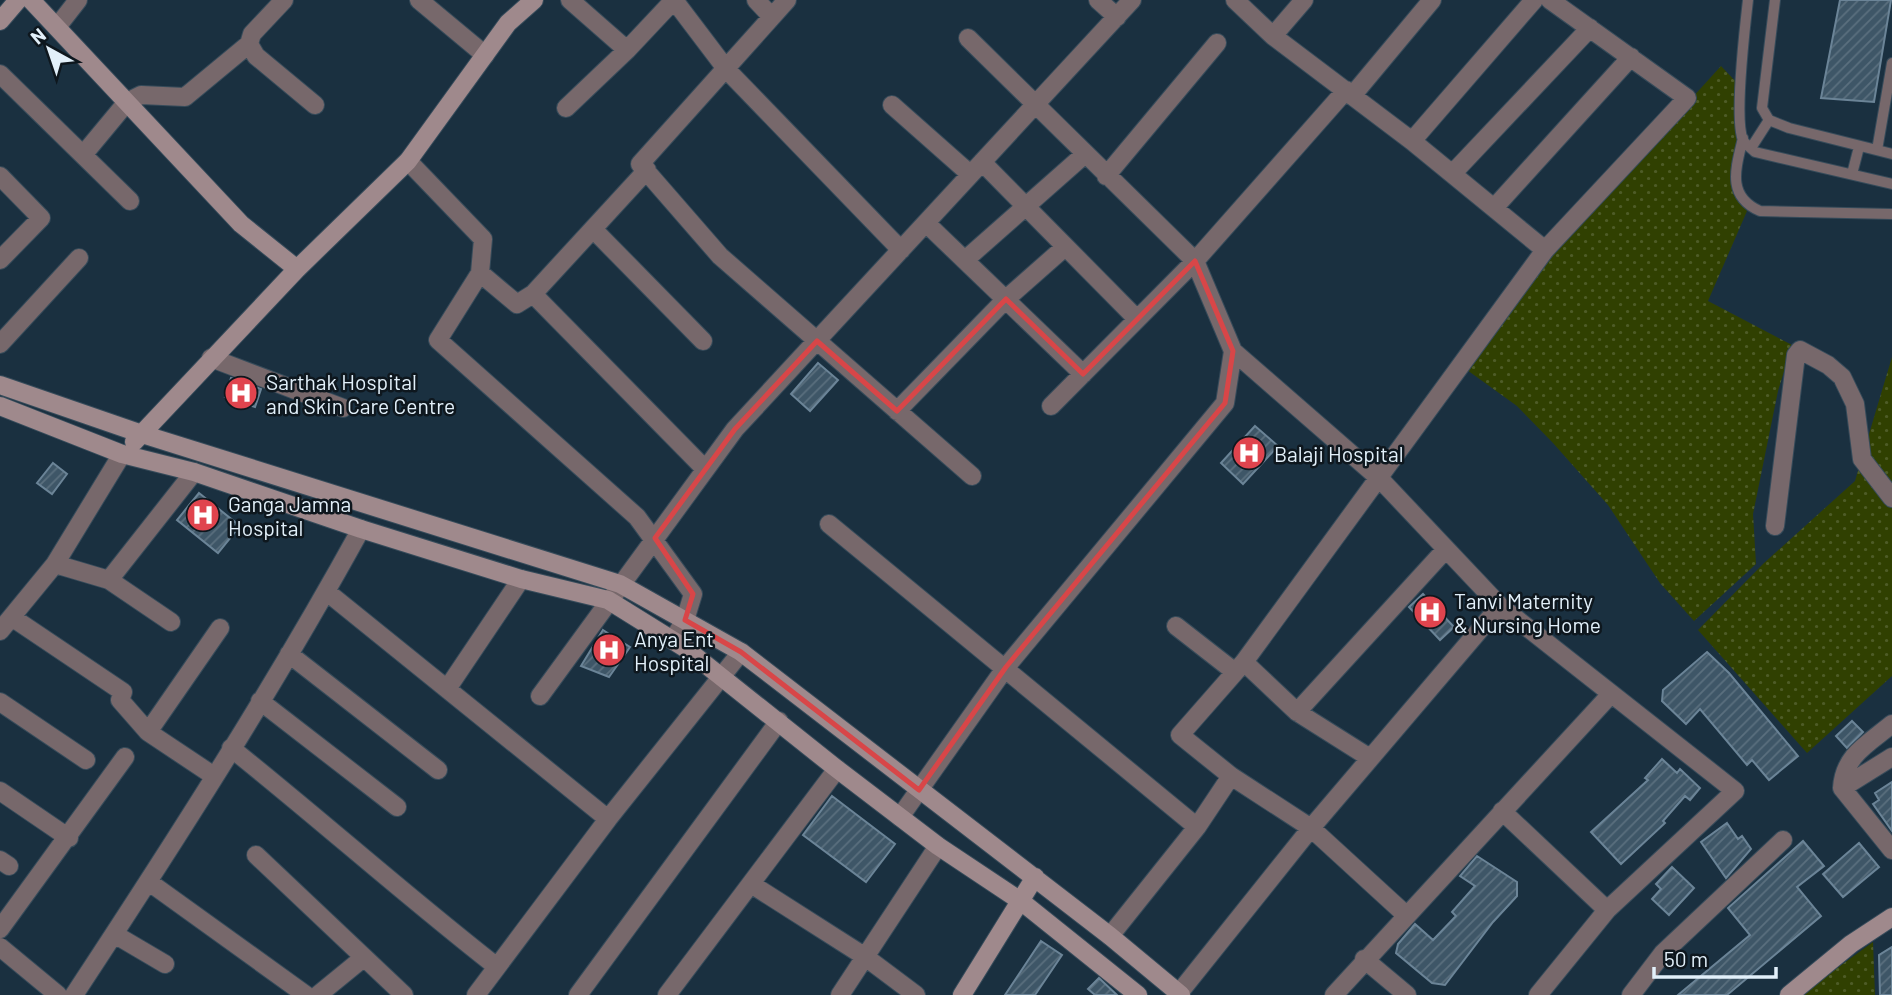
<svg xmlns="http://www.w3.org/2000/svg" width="1892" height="995" font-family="Barlow,sans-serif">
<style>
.grass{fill:url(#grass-dots)}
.building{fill:url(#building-hatch);stroke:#6b8497;stroke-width:2}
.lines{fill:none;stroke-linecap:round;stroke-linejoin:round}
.lane-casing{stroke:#364b5a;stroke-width:12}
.street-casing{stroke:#364b5a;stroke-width:20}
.secondary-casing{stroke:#364b5a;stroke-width:20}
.lane{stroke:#77686b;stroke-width:10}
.street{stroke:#77686b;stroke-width:18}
.secondary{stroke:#9f898c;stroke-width:18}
.marked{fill:none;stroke:#d84648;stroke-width:5;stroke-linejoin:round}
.labels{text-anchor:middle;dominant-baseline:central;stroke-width:5;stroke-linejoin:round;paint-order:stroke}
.poi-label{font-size:21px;fill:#e2f0fa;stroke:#0e171e;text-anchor:start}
</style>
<defs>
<pattern id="grass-dots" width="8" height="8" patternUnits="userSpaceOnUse" patternTransform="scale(1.75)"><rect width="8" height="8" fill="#304001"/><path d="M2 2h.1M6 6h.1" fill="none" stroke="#4e5c27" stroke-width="1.8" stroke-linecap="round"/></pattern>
<pattern id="building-hatch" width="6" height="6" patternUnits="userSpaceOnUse" patternTransform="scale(1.75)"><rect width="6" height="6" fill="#3e5667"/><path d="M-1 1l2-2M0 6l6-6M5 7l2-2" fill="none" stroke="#5a6f7e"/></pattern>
</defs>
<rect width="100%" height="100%" fill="#1a3040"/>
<!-- grass -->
<path class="grass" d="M1721,66l17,18c0,18 3,38 0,56 -5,35 -16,40 9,71l-39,90 84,44 -14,46 -25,123 3,50 -62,57 -34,-38 -52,-78 -55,-62 -36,-37 -50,-36 83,-116z
M1892,357v319l-85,77 -109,-123 66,-67 91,-82z
M1873,942l2,53h-75z"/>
<!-- building -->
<path class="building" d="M1840,0h51l-17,102 -53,-4z
M818,363l20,17 -28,31 -19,-17z
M231,378l30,11 -6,18 -30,-10z
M1255,426l23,20 -35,38 -22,-21z
M53,463l14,11 -15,20 -15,-11z
M199,493l41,33 -22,27 -41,-33z
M1423,594l31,33 -14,13 -31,-33z
M603,630l27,17 -21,30 -28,-11z
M1707,652l22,21 69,83 -29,24 -17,-20 -5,5 -47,-56 -14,15 -24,-23 1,-11z
M1852,721l11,11 -16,16 -11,-12z
M1662,759l15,14 3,-4 20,19 -10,12 -5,-4 -22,25 2,2 -44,41 -30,-32 57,-52 -3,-2z
M1892,782v49l-19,-27 6,-4 -4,-7z
M832,796l63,48 -29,38 -63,-47z
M1727,823l11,16 4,-3 9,13 -25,29 -25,-36z
M1803,841l21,25 -27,21 24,29 -94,79h-49l72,-60 -22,-27z
M1859,843l20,24 -36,30 -20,-23z
M1477,856l40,26v14l-24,26 -48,63 -13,-2 -36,-30 2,-9 17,-20 18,16 23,-24 -4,-4 23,-26 -15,-10z
M1672,867l22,21 -25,27 -17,-16 9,-10 -5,-5z
M1041,941l21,14 -27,40h-30z
M1892,947v48h-12l-1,-40z
M1099,978l18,17h-22l-7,-6z"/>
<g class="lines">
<defs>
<path id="lane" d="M1748,0c-3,26 -14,119 -5,140 3,5 8,8 12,12l137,32
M1775,0l-13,108 7,12 20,8 103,26
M1743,138c-7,30 -17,58 17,73l132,3
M1751,148l18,-28
M1877,150l15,-87
M1852,174l7,-27"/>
<path id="street" d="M284,0l-32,34 -3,10 7,12 59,49
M419,0l66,55
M570,0l57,50
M674,0l53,70 174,180
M756,0l15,16
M787,0l-147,164 80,92 252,220
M1098,0l19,17
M1235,0l38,36 139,105 133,109
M57,27l21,-27
M1273,36l31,-36
M968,38l227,223 -144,145
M0,74l130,127
M1352,96l80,-96
M892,105l78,69
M566,108l61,-58 47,-50
M1412,141l122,-141
M83,155l44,-53 14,-7 44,2 64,-53
M408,161l75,78 -3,34 -42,67 199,177 56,77 -8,26 -12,20
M982,162l154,156
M1453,173l137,-145
M0,176l41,42 -41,42
M1106,176l111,-133
M1494,208l137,-151
M926,223l157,151
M593,229l110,112
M965,260l120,-106
M480,273l37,31 16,-10 114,-124
M533,294l171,174
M0,344l79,-86
M1233,351l147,128 120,127 235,185 -128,119 -69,85
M211,358l132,50
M897,411l109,-112 59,-52
M829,524l368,303
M1775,526l21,-171 4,-5 28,15 14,12 13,27 7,55 30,39
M55,564l54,16 62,42
M109,580l85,-108
M327,592l281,227
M13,618l110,74 -3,8 28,32
M1176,626l59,46
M0,631l55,-67 67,-110
M289,654l149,116
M1244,662l53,50 73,46
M447,689l74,-110
M540,696l195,-267 397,-429
M260,701l137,106
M0,702l86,58
M1297,712l149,-163
M231,748c90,72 175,148 266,219
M1892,757l-50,31 50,62
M214,776l-66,-44 72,-104
M1842,788c2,-33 26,-44 50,-64
M0,791l69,47
M1502,811l105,99
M900,817l106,-150 219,-264 8,-52 -38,-90 151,-171
M256,855l148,140
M0,860l9,6
M149,882l157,113
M751,884l113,72 52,39
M1406,915l-95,-87 -80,-52 -51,-41 64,-73 301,-412 142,-152 -137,-98
M0,929l125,-172
M114,934l51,30
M1110,936l87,-109 34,-51
M0,947l58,48
M1364,959l43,36
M1179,993l132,-165 189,-222
M74,995c100,-152 199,-306 287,-466
M318,995l44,-36
M476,995l132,-176 133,-167
M578,995l201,-274
M667,995l170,-226
M840,995l98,-149
M1334,995l277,-301
M1631,995l32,-42 120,-113"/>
<path id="secondary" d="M31,0l210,224 56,45
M0,21l18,-21
M0,385l142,49 478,150 121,68 369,284 71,59
M0,406l122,48 72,18 167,57 160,50 87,21 77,48 152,121 101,77 84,56 116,93
M134,442l163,-173 111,-108 100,-138 26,-23
M962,995l73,-118
M1789,995l62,-51 41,-27"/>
</defs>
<!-- lane casing -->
<use href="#lane" class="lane-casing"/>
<!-- street casing -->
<use href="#street" class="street-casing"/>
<!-- secondary casing -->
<use href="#secondary" class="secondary-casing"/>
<!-- lane -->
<use href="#lane" class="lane"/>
<!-- street -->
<use href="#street" class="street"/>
<!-- secondary -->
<use href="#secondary" class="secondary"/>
</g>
<!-- marked area -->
<path class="marked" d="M1195,261l38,90 -8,52 -219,264 -87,123 -178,-138 -56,-32 8,-26 -38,-56 80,-109 82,-88 80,70 109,-112 77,75z"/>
<!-- icons -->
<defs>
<symbol id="hospital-disc" viewBox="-11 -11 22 22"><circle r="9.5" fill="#e0444e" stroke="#0e171e"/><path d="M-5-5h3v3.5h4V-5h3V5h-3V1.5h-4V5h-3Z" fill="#fff"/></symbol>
</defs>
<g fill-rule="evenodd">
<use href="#hospital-disc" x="222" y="374" width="38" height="38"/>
<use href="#hospital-disc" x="1230" y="434" width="38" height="38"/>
<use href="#hospital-disc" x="184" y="496" width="38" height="38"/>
<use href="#hospital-disc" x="1411" y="593" width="38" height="38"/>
<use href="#hospital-disc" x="590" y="631" width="38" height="38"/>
</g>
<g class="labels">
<!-- poi labels -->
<g class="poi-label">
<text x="266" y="381">Sarthak Hospital<tspan x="266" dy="24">and Skin Care Centre</tspan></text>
<text x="1274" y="453">Balaji Hospital</text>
<text x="228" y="503">Ganga Jamna<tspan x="228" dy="24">Hospital</tspan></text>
<text x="1454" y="600">Tanvi Maternity<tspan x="1454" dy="24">&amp; Nursing Home</tspan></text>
<text x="634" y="638">Anya Ent<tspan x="634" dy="24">Hospital</tspan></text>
</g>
</g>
<!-- north arrow -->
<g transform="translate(49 49) rotate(320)" stroke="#0e171e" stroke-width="5" paint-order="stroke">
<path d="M0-5L12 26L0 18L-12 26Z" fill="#e2f0fa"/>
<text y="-10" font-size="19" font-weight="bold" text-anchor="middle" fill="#e2f0fa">N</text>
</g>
<!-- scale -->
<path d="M1654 967v10h122v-10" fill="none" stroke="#e2f0fa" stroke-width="3.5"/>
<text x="1664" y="967" font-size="21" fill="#e2f0fa" stroke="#0e171e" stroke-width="5" paint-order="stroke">50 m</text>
</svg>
